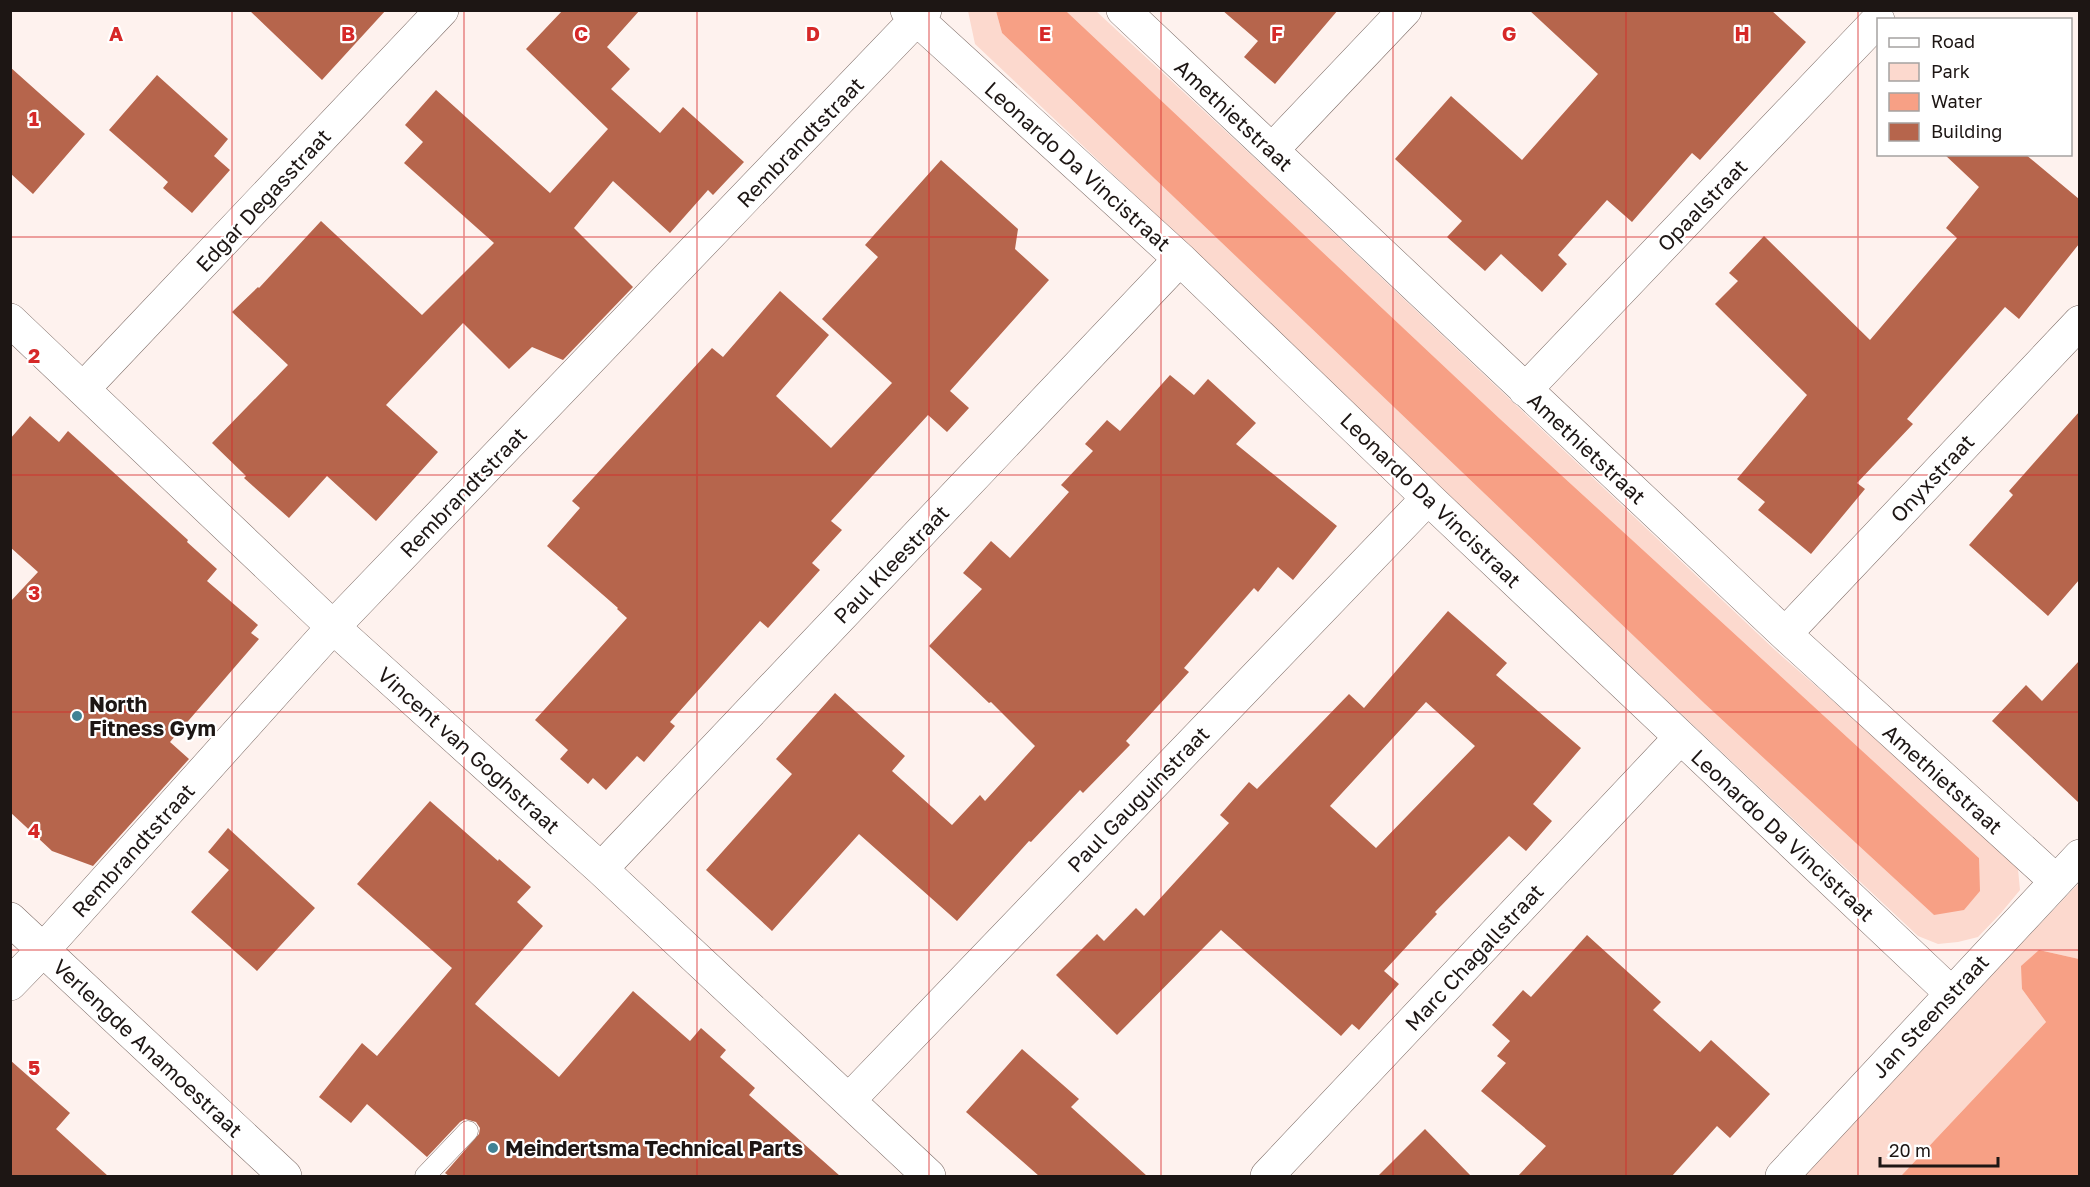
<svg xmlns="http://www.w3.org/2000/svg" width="2090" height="1187" font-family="'Golos Text',sans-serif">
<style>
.green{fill:#fcd9ce}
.water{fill:#f7a085}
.building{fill:#b6654c;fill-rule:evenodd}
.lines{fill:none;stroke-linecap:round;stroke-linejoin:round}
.service-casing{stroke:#7e6d68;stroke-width:21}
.minor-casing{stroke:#7e6d68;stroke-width:34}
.tertiary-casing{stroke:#7e6d68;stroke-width:34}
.service{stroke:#fff;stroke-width:20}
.minor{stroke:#fff;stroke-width:33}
.tertiary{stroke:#fff;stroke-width:33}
.grid{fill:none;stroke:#d62828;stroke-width:1.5;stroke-opacity:0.55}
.poi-dot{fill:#418294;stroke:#fff;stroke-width:2}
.labels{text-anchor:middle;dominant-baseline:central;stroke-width:4.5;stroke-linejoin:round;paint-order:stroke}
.street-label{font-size:21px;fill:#1d1614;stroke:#fff}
.poi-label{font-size:21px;font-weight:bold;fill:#1d1614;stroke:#fff;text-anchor:start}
.grid-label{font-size:20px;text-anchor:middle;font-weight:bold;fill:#d62828;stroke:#fff;stroke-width:4.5;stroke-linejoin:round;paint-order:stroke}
</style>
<rect width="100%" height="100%" fill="#fef2ee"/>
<!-- green -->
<path class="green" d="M968,11h28l6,22 703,671 229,211 45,-57 -480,-440 -433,-407h30l164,152 515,487 226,198 17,21 2,21 -19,23 -23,24 -20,5 -20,2 -20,-8 -480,-450 -248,-239 -215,-203z
M2079,883v76l-40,-9 -17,39 24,33 -145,154h-99l196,-208z"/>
<!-- water -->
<path class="water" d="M996,11h70l433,407 480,440 1,33 -16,19 -30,5 -229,-211 -703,-671z
M2039,950l40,9v217h-178l145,-154 -24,-33 -1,-23z"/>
<!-- building -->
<path class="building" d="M249,10h137l-64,70z
M563,10h77l-33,37 23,22 -19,20 49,44 23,-26 61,55 -31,33 -5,-5 -38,43 -57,-52 -39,47 59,59 -70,73 -31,-13 -23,22 -46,-46 -77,82 52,47 -62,69 -49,-45 -38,42 -45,-40 2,-2 -34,-33 76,-78 -56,-53 26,-25 1,1 62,-67 101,94 72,-72 -90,-80 19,-21 -18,-17 31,-35 114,103 58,-64 -82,-80z
M1222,10h116l-63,74 -31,-27 14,-16z
M1529,10h242l35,32 -106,118 -8,-7 -60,69 -25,-22 -49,55 9,9 -25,28 -41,-38 -16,17 -38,-34 15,-16 -67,-62 56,-63 71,64 76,-86z
M10,67l75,67 -52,60 -23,-21z
M157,75l71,64 -14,17 16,14 -38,43 -29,-25 5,-6 -59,-52z
M1944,154h81l54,45v45l-60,75 -14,-12 -98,112 6,5 -56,59 8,6 -54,65 -53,-44 7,-8 -28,-23 70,-84 -92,-91 23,-23 -9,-8 35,-37 106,104 87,-102 -11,-10 33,-41z
M941,160l77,69 -3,20 34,31 -99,111 19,17 -22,24 -19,-17 -97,106 11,9 -30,33 8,7 -52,58 -8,-7 -90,101 5,4 -31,36 -7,-6 -31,34 -13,-12 -5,6 -28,-25 8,-9 -33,-30 92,-102 -10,-9 1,-1 -71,-62 33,-38 -8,-7 140,-153 11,9 57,-66 49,44 -53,61 55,52 61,-65 -70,-64 56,-62 -13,-12z
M1170,375l24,20 14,-16 48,44 -20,21 101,82 -44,54 -15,-13 -20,25 -4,-4 -70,80 5,4 -63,69 4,4 -47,48 -3,-3 -49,52 -2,-1 -72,80 -98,-87 -87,97 -66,-61 86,-96 -16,-15 59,-66 70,63 -13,15 60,54 28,-30 5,6 50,-55 -44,-44 -2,1 -60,-57 53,-57 -19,-16 28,-32 19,17 59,-66 -8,-7 32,-34 -8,-7 22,-24 13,11z
M2079,412v168l-31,36 -79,-71 44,-50 -4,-4z
M30,416l29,26 9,-11 120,109 -1,2 30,27 -10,12 51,44 -7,8 8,6 -89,103 19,17 -96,107 -41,-15 -42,-39v-210l28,-30 -28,-25v-108z
M1448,611l59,52 -11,12 85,73 -48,56 19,17 -26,30 -17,-15 -74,76 2,2 -53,57 15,13 -40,46 -7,-6 -11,12 -120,-106 -104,105 -61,-60 41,-41 7,7 32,-33 8,8 85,-93 -9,-8 29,-33 8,7 92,-95 15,14zM1426,702l49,44 -99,102 -46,-42z
M2079,661v142l-87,-82 34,-36 16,16z
M430,801l68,60 1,-2 32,28 -14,15 26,24 -68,78 84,73 74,-86 57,50 11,-13 25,22 -6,7 35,31 -6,7 91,81h-391l-4,-3 34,-39 1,-6 -4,-6 -11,-3 -5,3 -33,35 -60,-53 -16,19 -32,-26 43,-54 15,13 75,-88 -95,-84z
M228,828l87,80 -58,63 -66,-59 38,-42 -21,-18z
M1587,935l74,67 -8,8 47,42 11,-12 59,54 -40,44 -13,-12 -45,50h-154l28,-30 -65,-55 25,-28 -9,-7 13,-15 -18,-16 31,-35 8,7z
M1022,1049l57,50 -8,8 76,69h-108l-73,-64z
M10,1060l60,53 -14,16 52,47h-98z
M1425,1129l46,47h-93z"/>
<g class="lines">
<defs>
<path id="service" d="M425,1176l43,-45"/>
<path id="minor" d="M907,10l273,249 248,239 523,495
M1123,10l662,624 271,247
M1272,150l133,-140
M10,320l323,307 268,242 328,307
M83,389l359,-379
M1525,390l353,-370
M1785,634l295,-312
M601,869l579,-610
M10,984l33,-34 290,-323 592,-617
M849,1100l579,-602
M1267,1176l413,-438"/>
<path id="tertiary" d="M10,919l275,257
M1782,1176l298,-320"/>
</defs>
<!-- service casing -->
<use href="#service" class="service-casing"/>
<!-- minor casing -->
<use href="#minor" class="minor-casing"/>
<!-- tertiary casing -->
<use href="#tertiary" class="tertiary-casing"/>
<!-- service -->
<use href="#service" class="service"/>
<!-- minor -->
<use href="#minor" class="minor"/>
<!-- tertiary -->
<use href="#tertiary" class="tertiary"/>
</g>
<!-- grid -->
<path class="grid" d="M232,10v1166M464,10v1166M697,10v1166M929,10v1166M1161,10v1166M1393,10v1166M1626,10v1166M1858,10v1166M10,237h2070M10,475h2070M10,712h2070M10,950h2070"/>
<!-- markers -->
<g class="poi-dot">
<circle cx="77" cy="716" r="6"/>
<circle cx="493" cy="1148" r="6"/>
</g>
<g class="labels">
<!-- street labels -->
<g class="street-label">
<text transform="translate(1234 115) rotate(43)">Amethietstraat</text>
<text transform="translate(800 142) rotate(-46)">Rembrandtstraat</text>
<text transform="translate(1078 166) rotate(42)">Leonardo Da Vincistraat</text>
<text transform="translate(263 200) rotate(-47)">Edgar Degasstraat</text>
<text transform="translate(1702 205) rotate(-46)">Opaalstraat</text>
<text transform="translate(1587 448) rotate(43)">Amethietstraat</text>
<text transform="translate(1932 478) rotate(-47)">Onyxstraat</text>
<text transform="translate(463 492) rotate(-46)">Rembrandtstraat</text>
<text transform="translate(1431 500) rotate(44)">Leonardo Da Vincistraat</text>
<text transform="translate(891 564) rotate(-46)">Paul Kleestraat</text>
<text transform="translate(469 750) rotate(42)">Vincent van Goghstraat</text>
<text transform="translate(1943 779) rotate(42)">Amethietstraat</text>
<text transform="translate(1138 799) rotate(-46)">Paul Gauguinstraat</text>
<text transform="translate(1783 835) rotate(43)">Leonardo Da Vincistraat</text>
<text transform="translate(133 850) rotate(-48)">Rembrandtstraat</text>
<text transform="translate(1474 957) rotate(-47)">Marc Chagallstraat</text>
<text transform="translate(1930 1016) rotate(-47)">Jan Steenstraat</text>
<text transform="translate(148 1048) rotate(43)">Verlengde Anamoestraat</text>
</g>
<!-- poi labels -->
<g class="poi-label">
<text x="89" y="704">North<tspan x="89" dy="24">Fitness Gym</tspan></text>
<text x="505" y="1148">Meindertsma Technical Parts</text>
</g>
</g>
<g class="grid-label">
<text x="116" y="41">A</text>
<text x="348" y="41">B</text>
<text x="581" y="41">C</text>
<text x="813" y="41">D</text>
<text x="1045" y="41">E</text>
<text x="1277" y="41">F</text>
<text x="1509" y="41">G</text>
<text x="1742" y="41">H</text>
<text x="34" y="126">1</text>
<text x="34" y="363">2</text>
<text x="34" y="600">3</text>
<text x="34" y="838">4</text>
<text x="34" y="1075">5</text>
</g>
<!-- border -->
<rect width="2090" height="1187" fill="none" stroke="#1d1614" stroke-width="24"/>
<!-- legend -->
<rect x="1877" y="18" width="195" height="138" fill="#ffffff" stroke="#a5a2a1" stroke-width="1.5"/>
<rect x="1889" y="38" width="30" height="9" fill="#ffffff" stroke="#a5a2a1" stroke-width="1.5"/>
<text x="1931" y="48" font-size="18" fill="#1d1614">Road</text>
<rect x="1889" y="63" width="30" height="18" fill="#fcd9ce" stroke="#a5a2a1" stroke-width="1.5"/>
<text x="1931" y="78" font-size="18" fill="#1d1614">Park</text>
<rect x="1889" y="93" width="30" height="18" fill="#f7a085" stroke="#a5a2a1" stroke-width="1.5"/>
<text x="1931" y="108" font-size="18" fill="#1d1614">Water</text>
<rect x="1889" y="123" width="30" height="18" fill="#b6654c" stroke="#a5a2a1" stroke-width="1.5"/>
<text x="1931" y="138" font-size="18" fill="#1d1614">Building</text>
<!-- scale -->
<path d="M1880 1157v9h118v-9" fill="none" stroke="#1d1614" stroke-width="3"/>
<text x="1889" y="1157" font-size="18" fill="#1d1614" stroke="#ffffff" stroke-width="4.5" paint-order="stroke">20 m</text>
</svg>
